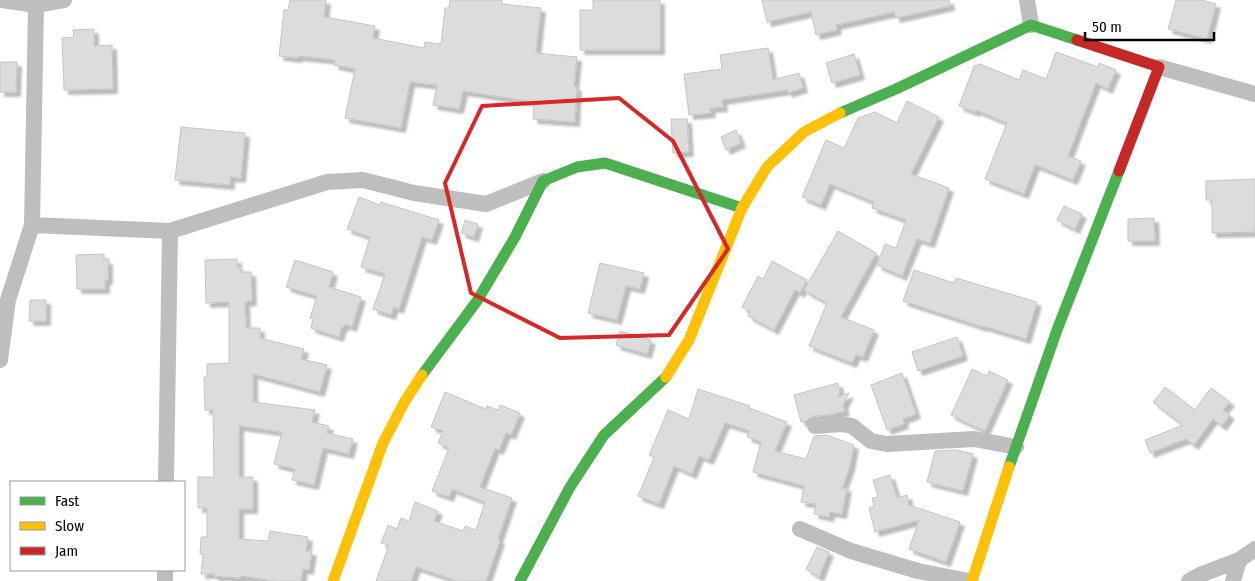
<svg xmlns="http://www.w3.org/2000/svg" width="1255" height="581" font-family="'Fira Sans Condensed',sans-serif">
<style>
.building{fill:#dcdcdc;stroke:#c5c5c5;filter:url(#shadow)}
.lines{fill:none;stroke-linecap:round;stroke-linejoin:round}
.street{stroke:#bebebe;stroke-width:16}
.fast{stroke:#4caf50;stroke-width:11}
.slow{stroke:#ffc107;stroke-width:11}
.jam{stroke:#c62828;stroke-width:11}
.marked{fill:none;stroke:#d62828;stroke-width:4;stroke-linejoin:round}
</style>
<defs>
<filter id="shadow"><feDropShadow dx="4.5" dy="4.5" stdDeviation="1" flood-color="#0004"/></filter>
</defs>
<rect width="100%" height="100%" fill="#fff"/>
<!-- building -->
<path class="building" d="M290,0h36l-2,17 51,9 -2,12 51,10 1,-6 16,2 4,-36h4l1,-8h52v4l39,4 -5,45 41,4 -3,29 3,1 -2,35 -42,-3 1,-17 -71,-11 -4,18 -26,-4 4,-20 -27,-3 -9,46 -56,-10 10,-49 -21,-4 1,-5 -37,-4v2l-19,-2 5,-46h4z
M593,0h67v50h-80v-40h13z
M762,0h187l1,6 -54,12 -2,-6 -58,13 1,5 -21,5 -5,-23 -44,10z
M1176,0h26l14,4 -9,35 -39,-10z
M94,29v17l18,-1 1,44 -49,1 -2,-52 12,-1 -1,-7z
M768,48l5,32 26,-7 4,15 -15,5 -1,-3 -65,10 1,7 -13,1 1,5 -22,2 -5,-41 38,-5 -2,-14z
M1056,52l42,15 1,-4 17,7 -8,19 -12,-6 -28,73 13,5 -8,19 -38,-15 -11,29 -39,-15 22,-56 -31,-13 -1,2 -16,-6 15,-40 6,-2 39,16 4,-10 23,9z
M854,54l6,21 -28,8 -6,-20z
M0,62h17l-1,30h-16z
M907,101l32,16 -28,57 38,14 -19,55 -13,-4 -15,37 -25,-11 8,-21 11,4 10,-28 -34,-12 2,-6 -44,-18 -9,21 -19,-8 24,-57 18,8 14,-30 17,-6 22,11z
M671,119h16l2,33 -16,1z
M181,127l64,6 -4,45 -11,-1v8l-55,-5z
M736,130l5,13 -15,7 -5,-13z
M1255,179v53l-43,1v-33h-6v-19z
M359,197l21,8 1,-3 58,18 -7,20 -10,-3 -23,72 -5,-2 -3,8 -18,-6 12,-35 -24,-7 9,-30 -23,-8z
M1064,206l18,8 -7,15 -18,-9z
M1154,218l1,23h-27v-22z
M465,220l13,4 -4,13 -13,-4z
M838,231l38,22 -35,64 33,13 -11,27 -7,-2 -4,8 -43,-17 18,-43 -23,-13z
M104,254v6h4v20h-3v9h-28l-1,-34z
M237,259v8h3v5h11l1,29 -7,1 1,26h14v10l44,11 -3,10 26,6 -7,27 -67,-18v28l62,8 -3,12 17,4 -2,7 26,6 -4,15 -26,-6 -9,37 -22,-5 3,-11 -21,-5 8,-32 -43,-6v51h14v32h-14v30l29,2 2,-10 38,6 -2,14h6l-3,19 -6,-1 -2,12h-26l-34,-5v2l-27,-2v-2h-13l2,-20h-3l1,-17h6v-29h-9v-31h16l-1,-67h-8l-1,-33h3v-13l22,-1v-61l-23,1 -1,-43z
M295,260l38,12 -4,15 32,10 -9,30 -7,-3 -1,3 -2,-1 -3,11 -28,-9 2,-9 -3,-1 7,-22 -31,-9z
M772,261l35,19 -7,13 -5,-3 -21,40 -26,-14 2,-4 -8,-5 16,-31 5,3z
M600,263l44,10 -4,16 -14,-3 -9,34 -29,-7z
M914,270l40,13 2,-5 81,24 -11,37 -43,-13v1l-80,-26z
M30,300h16v21h-17z
M620,331l31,9 -4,14 -31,-9z
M957,337l6,19 -45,15 -6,-19z
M972,369l15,7 2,-5 19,9 -23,51 -34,-16z
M902,373l14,41 -13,5 1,5 -17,6 -16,-45z
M838,383l2,9 -2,5 11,-4 -6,12 2,6 -16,4 -15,1 -4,2 -4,3 -5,1 -7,-27z
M1165,387l30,23 16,-22 19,14 -7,8 7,5 -8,11 -9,-7 -19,26 -8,-6 -36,14 -5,-13 38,-15 -30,-23z
M698,389l52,17 -1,2 38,14 -12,29 31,8 8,-23 12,-1 28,10 -4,21 -8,23 5,-2 -5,27 -12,-2 -1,5 -15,-3 2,-10 -15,-2 3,-16 -51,-14 8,-30 -14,-5 3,-6 -25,-8 -16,37 -10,-4 -7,18 -18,-8 -15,38 -21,-8 16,-39 -5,-2 19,-45 21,9z
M445,392l41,17 1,-3 11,4 2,-5 20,8 -9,22 -5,-2 -7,17 -4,-2 -15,39 32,11 -14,41 2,1 -14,41h-29l-41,-14 -5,14h-35l13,-36 -8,-2 7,-18 9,4 4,-11 8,3 6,-19 23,9 -4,10 29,10 2,-5 11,4 9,-28 -33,-13 -3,8 -17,-6 17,-43 -11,-5 5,-12 -12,-4z
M957,450l16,4 -10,37 -36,-9 8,-31z
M890,475l7,23 10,-3 2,10 51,17 -14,40 -37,-13 10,-29 -44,12 -6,-24 5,-2 -2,-8 6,-1 -5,-17z
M817,547l12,5 -10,25 -13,-8z"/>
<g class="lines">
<!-- street -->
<path class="street" d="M2,0l34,5 28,-5
M1027,0l4,25
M1159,67l96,27
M32,225l138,6 157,-49 36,-2 51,13 72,11 57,-23
M0,360l8,-60 24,-75 4,-220
M815,426l26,-2 11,2 19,15 16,3 87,-5 42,8
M166,482l4,-251
M800,529l51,22 67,20 51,10
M165,581v-11
M1189,581l11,-6 39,-15 16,-11
M1233,581l6,-21"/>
<!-- fast -->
<path class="fast" d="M840,113l56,-24 135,-64 46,15
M422,375l55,-74 38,-64 28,-56 34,-14 28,-4 137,45
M1009,467l48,-137 62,-159
M520,581l50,-94 34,-52 62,-58"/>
<!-- slow -->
<path class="slow" d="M666,377l23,-37 53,-132 25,-41 37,-35 36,-19
M333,581l50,-138 22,-42 17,-26
M972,581l37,-114"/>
<!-- jam -->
<path class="jam" d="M1077,40l82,27 -40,104"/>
</g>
<!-- marked area -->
<path class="marked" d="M619,98l54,43 55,108 -59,86 -109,3 -89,-45 -26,-110 37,-77z"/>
<!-- legend -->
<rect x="10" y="481" width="175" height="90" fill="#ffffff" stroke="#999999"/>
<rect x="20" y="497" width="25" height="8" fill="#4caf50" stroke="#999999"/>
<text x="55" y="506" font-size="15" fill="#000000">Fast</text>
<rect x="20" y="522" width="25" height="8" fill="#ffc107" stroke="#999999"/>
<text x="55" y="531" font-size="15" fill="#000000">Slow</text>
<rect x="20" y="547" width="25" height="8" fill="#c62828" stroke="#999999"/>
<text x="55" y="556" font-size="15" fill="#000000">Jam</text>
<!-- scale -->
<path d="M1085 32v8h129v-8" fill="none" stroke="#000000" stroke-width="2.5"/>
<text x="1092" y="32" font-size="15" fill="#000000" stroke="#ffffff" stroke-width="4" paint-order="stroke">50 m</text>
</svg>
